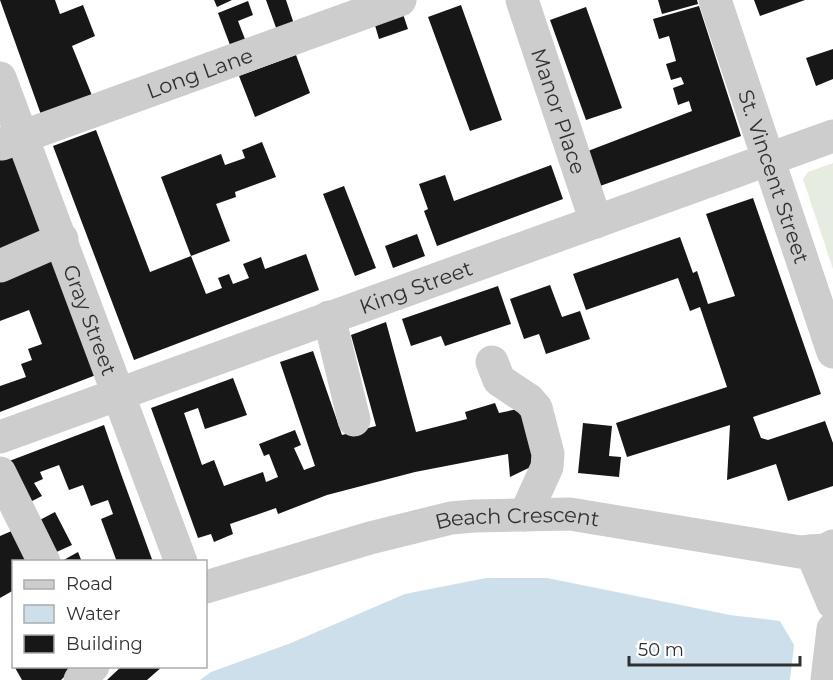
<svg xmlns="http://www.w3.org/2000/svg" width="833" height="680" font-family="Montserrat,sans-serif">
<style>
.green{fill:#e6ecdf}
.water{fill:#ccdfea}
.building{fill:#171717}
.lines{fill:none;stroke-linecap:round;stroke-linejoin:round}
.minor{stroke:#cdcdcd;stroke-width:33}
.labels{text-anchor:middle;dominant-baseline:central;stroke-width:6;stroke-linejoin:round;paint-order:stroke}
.street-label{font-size:21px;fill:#303030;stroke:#fff}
</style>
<rect width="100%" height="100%" fill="#fff"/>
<!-- green -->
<path class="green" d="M833,163v106l-30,-90 5,-7z"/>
<!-- water -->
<path class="water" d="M486,578h61l183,37 50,6 14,24 -4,35h-590l11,-8 80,-29 114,-49z"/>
<!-- building -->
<path class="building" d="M0,0h55l5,14 23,-9 12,31 -23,10 23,57 -51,20z
M214,0h18l-15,7z
M266,0h20l10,30 -17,6z
M658,0h39l1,4 -36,10z
M754,0h51l-45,16z
M248,1l5,14 -15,6 10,26 -15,6 -15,-40z
M461,5l41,115 -32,11 -42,-114z
M699,6l42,130 -141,50 -12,-35 104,-40 -3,-10 -11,4 -5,-17 11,-4 -3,-7 -10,3 -5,-16 10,-3 -7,-25 -10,3 -6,-20z
M586,7l36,101 -36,12 -36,-100z
M402,11l6,18 -29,10 -5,-17z
M833,49v30l-17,7 -10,-28z
M296,55l14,38 -55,24 -16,-41z
M96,130l54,142 41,-16 15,38 16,-6 -4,-10 11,-4 4,10 16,-6 -6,-14 18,-7 4,12 41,-15 13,36 -185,70 -81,-214z
M262,142l14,35 -41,15 1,5 -20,7 14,37 -39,15 -30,-79 60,-23 4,11 20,-7 -3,-8z
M13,153l33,87 -46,18v-101z
M551,165l12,34 -126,47 -13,-35 4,-2 -9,-25 26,-9 9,26z
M344,186l32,82 -21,8 -32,-82z
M753,198l68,196 -68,23 8,21 7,2 57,-19 8,22v43l-45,15 -12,-37 -49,16 3,-55 -103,32 -11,-34 111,-36 -27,-80 -10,4 -12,-33 -92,32 -13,-36 107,-37 13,36 4,-2 11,33 27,-8 -29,-82z
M417,234l8,22 -32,12 -8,-22z
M50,255l46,120 -96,37v-26l26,-9 -5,-13 11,-4 -4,-11 14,-5 -13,-34 -29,11v-47z
M550,285l12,32 18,-6 10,28 -44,15 -7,-20 -15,5 -14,-40z
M498,286l13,38 -66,22 -4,-10 -30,10 -9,-27z
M386,322l30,110 51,-13 -2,-7 30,-9 4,10 33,-7 9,56 -31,15 -2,-23 -93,18 -88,23 -49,19 -2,-6 -46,16 3,10 -19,8 -3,-8 -13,4 -47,-130 82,-30 14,37 -42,14 -7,-21 -14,5 18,52 12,-5 10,26 39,-14 3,10 12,-5 -9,-23 -5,2 -5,-12 36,-14 6,15 -7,3 10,22 11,-4 -35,-104 33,-11 29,84 34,-9 -25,-91z
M583,423l29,3 -3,30 12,1 -2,20 -41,-4z
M104,425l16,46 33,91h-36l-16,-43 12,-5 -5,-14 -17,6 -8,-21 -14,5 -10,-25 -19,7 3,7 -9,4 8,13 -16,8 -22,-41z
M55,512l17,33 -20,9 -16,-32z
M14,530l17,32h-17v28l-14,8v-62z
M78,552l4,10h-22z
M14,666h61l-14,14h-39z
M122,666h41l-16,14h-40z"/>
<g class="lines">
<!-- minor -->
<g class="minor">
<path id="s1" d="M522,0l74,222"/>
<path id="s2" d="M715,0l118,352"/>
<path id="s3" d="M0,78l181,484"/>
<path id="s4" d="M2,144l398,-144"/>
<path d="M0,266l62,-27"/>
<path d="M329,317l25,103"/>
<path d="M492,362l7,18 30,20 7,8 12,46 -1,13 -22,48"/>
<path id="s5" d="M0,437l833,-301"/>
<path d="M0,473l44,89"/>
<path d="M811,551l22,52"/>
<path id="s6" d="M206,587l164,-49 81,-20 23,-2 96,-2 230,38 25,-2 8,-4"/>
<path d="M80,680l13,-14"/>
<path d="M827,680l6,-51"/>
</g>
</g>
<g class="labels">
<!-- street labels -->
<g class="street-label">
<text stroke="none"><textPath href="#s4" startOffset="210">Long Lane</textPath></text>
<text stroke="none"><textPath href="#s1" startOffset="117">Manor Place</textPath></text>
<text stroke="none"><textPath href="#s2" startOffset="186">St. Vincent Street</textPath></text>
<text stroke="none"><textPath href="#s5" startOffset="442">King Street</textPath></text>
<text stroke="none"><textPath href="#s3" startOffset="258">Gray Street</textPath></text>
<text stroke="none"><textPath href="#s6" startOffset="321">Beach Crescent</textPath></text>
</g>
</g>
<!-- legend -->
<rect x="12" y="560" width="195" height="108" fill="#ffffff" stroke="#acacac" stroke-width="1.5"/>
<rect x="24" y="580" width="30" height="9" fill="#cdcdcd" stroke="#acacac" stroke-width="1.5"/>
<text x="66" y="590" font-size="18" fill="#303030">Road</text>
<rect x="24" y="605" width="30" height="18" fill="#ccdfea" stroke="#acacac" stroke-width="1.5"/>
<text x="66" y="620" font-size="18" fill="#303030">Water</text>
<rect x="24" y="635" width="30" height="18" fill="#171717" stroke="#acacac" stroke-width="1.5"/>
<text x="66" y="650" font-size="18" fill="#303030">Building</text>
<!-- scale -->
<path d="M629 656v9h171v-9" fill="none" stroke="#303030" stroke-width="3"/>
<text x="638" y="656" font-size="18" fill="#303030" stroke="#ffffff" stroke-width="4.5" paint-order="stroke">50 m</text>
</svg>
